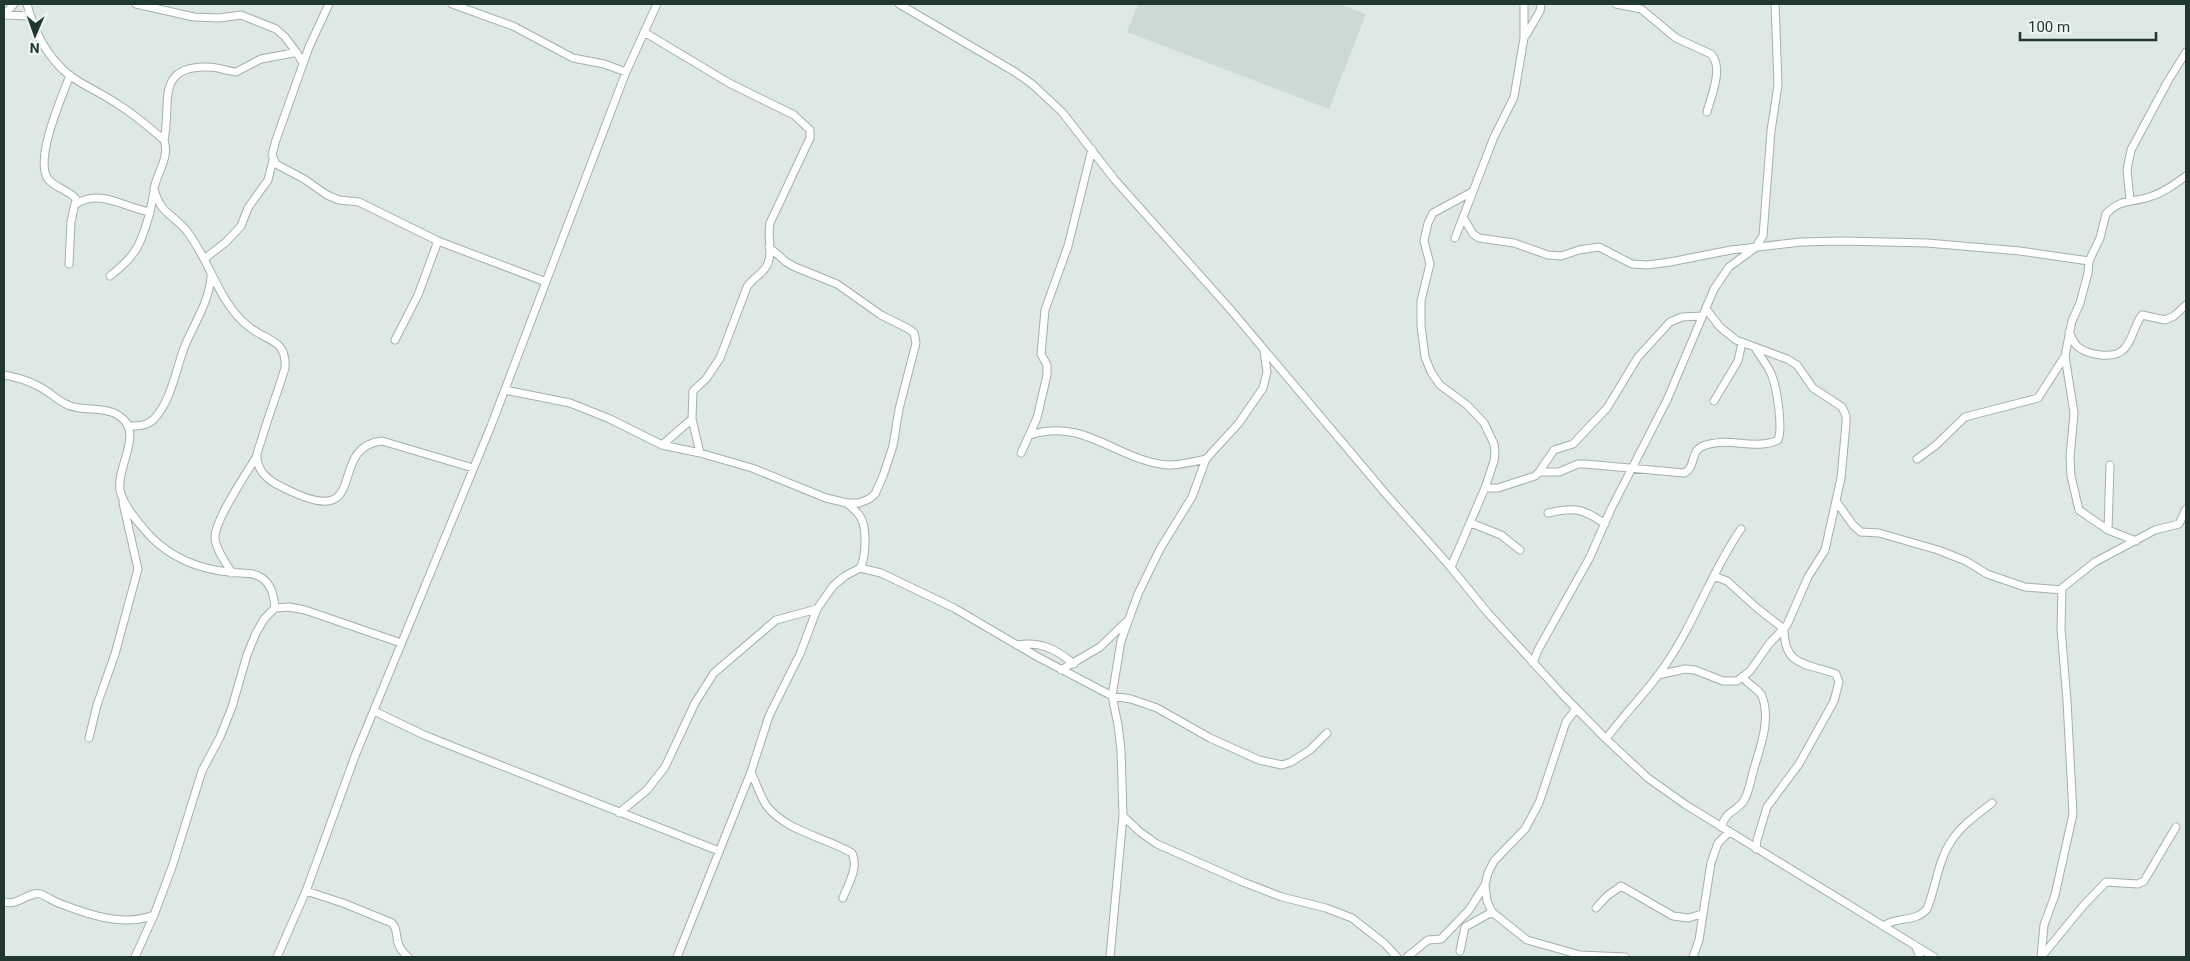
<svg xmlns="http://www.w3.org/2000/svg" width="2190" height="961" font-family="Roboto,sans-serif">
<style>
.built{fill:#cdd9d3}
.lines{fill:none;stroke-linecap:round;stroke-linejoin:round}
.street-casing{stroke:#a2b0ab;stroke-width:9}
.street{stroke:#fff;stroke-width:7}
</style>
<rect width="100%" height="100%" fill="#dfe9e4"/>
<!-- built -->
<path class="built" d="M1138,4h200l28,10 -37,95 -202,-77z"/>
<g class="lines">
<defs>
<path id="street" d="M27,4c7,27 20,53 42,71 15,11 34,19 50,30 16,10 30,22 45,35 6,18 -7,32 -10,49 7,25 17,24 32,41 24,30 32,72 62,96 18,16 39,12 37,42 -7,24 -16,46 -23,70 -1,5 -5,12 -5,18 0,16 12,25 25,31 93,48 42,-40 100,-46l91,27
M136,4l58,13 25,1 22,-3 35,14 9,8 12,16
M329,4l-20,43 -33,93 -4,15 4,9 28,15 23,16 12,5 20,2 79,39 108,41
M452,4l61,22 60,32 31,6 22,8
M899,4l116,68 17,12 30,28 53,68 115,129 155,184 63,71 39,48 75,82 44,45 42,39 38,27 248,152
M1616,4l25,5 35,29 35,16c13,14 0,42 -4,58
M4,15l26,1
M4,15l10,-11
M644,32l85,51 65,32 16,15v8l-40,85c-3,13 3,28 -2,40 -3,10 -16,15 -21,24l-27,71 -14,21 -13,12 -1,28 8,34
M1526,35l14,-24 1,-7
M164,140c8,-36 -10,-75 45,-73 9,0 17,4 27,5l25,-13 32,-6h4l6,10
M2130,200l-3,-30 4,-20 37,-69 18,-29
M76,204c24,-16 49,4 74,8l4,-20
M1463,217l10,17 6,4 35,5 34,12 13,1 18,-6 20,-3 33,17 15,1 23,-3 61,-12 70,-8 41,-1 85,2 93,8 69,10
M1455,238l39,-101 20,-40 10,-59v-34
M204,259l22,-17 15,-16 7,-18 20,-28 5,-20
M69,264l2,-42 5,-23c-7,-9 -21,-11 -28,-20 -14,-20 14,-82 22,-104
M110,276c27,-21 31,-32 40,-64
M2069,332c3,5 4,10 8,14 10,9 37,14 47,3 9,-9 10,-24 18,-34l23,5 9,-4 12,-11
M395,340l23,-45 20,-54
M4,375c11,2 22,5 32,10 12,5 20,15 32,20 16,7 33,1 48,9 31,16 0,51 4,76 3,16 20,35 31,47 21,21 48,32 78,35 11,2 23,-1 33,6 10,7 12,19 13,30
M505,390l65,13 40,16 52,26 38,8 52,15 74,30 21,5h12l10,-4 6,-5 8,-18 10,-30 6,-37 17,-66 -2,-10 -5,-4 -28,-14 -44,-31 -42,-17 -9,-5 -17,-15
M1714,401l24,-40 4,-18
M129,426c9,0 18,0 25,-7 17,-18 22,-49 30,-71 10,-25 25,-45 27,-72
M1030,435c55,-18 87,26 138,30 13,0 25,-3 38,-6
M662,445l30,-26
M1021,453l16,-35 10,-43v-10l-6,-11 4,-44 23,-64 24,-97
M1917,459l18,-13 30,-29 73,-19 27,-42
M1539,472l15,-22 19,-6 34,-36 31,-51 32,-35 12,-5 20,-1
M1485,488h13l37,-12 4,-4h20l19,-8h7l99,9c12,-5 6,-22 19,-27 24,-10 52,5 75,-6 5,-12 -1,-51 -6,-64 -3,-9 -11,-18 -16,-27
M1836,501l17,24 8,7 18,1 59,17 28,11 21,13 38,13 37,3
M847,503c4,4 11,9 14,15 6,11 5,40 -1,50
M1548,513c26,-6 35,-5 57,11
M1471,523l30,12 19,15
M2108,530l2,-65
M2136,541l-28,-11 -29,-20 -8,-34 -1,-19 4,-44 -9,-57 7,-35 8,-18 8,-30 1,-12 11,-23 6,-24c15,-16 26,-11 43,-17 14,-4 26,-13 37,-21
M1451,567l34,-79 9,-27 1,-8 -1,-9 -10,-21 -17,-18 -27,-20 -9,-13 -6,-15 -4,-31v-25l9,-37 -6,-23 4,-18 5,-10 39,-21
M232,573c-6,-10 -16,-23 -17,-35 -1,-17 32,-66 42,-82
M1714,576l13,5 30,27 27,21c0,39 24,34 52,45l3,8 -5,19 -35,63 -32,43 -10,33 -1,9
M1017,645c23,-4 39,4 57,19
M1533,663l5,-13 52,-93 21,-48 56,-109 47,-111 15,-22 26,-19 8,-12 8,-105 7,-46 -3,-81
M1061,670l39,-23 26,-25
M1658,675l27,-6 10,1 28,11h14l13,-10 19,-27 18,-19 21,-48 17,-27 16,-72 5,-54v-8l-4,-9 -29,-19 -16,-23 -10,-6 -51,-19 -16,-13 -14,-18
M374,711l50,24 40,16 255,100
M89,738l8,-33 18,-51 23,-85 -15,-66
M1606,739c18,-25 41,-47 58,-72 31,-44 47,-95 77,-138
M751,772c5,11 9,23 15,33 19,26 59,32 86,48 7,15 -4,31 -9,45
M619,813l28,-23 18,-23 30,-64 19,-30 62,-53 41,-11
M1123,816l17,16 17,12 86,38 39,15 44,11 26,10 33,26 12,13
M1721,827c6,-17 13,-14 22,-25 5,-7 7,-18 9,-26 6,-24 20,-54 10,-80 -3,-7 -14,-11 -19,-19
M1485,885l2,16 5,11 35,28 53,15 45,2
M306,891l37,12 49,20c9,10 -1,19 16,34
M4,902c15,4 25,-11 36,-8 7,2 14,8 21,10 29,11 63,23 93,11
M1596,908l11,-12 14,-10 52,30 15,2 14,-4
M1883,926c14,-10 32,-3 44,-17 9,-22 11,-49 25,-69 10,-15 26,-26 40,-37
M1915,945l5,12
M1460,951l5,-24 27,-15
M2042,956l41,-50 23,-24 32,2 6,-3 32,-54
M135,957l19,-42 18,-48 30,-96 18,-34 12,-30 15,-52 9,-22 8,-14 11,-11 14,-1 16,3 96,33
M277,957l29,-66 49,-135 136,-330 135,-354 31,-68
M677,957l74,-185 18,-56 31,-62 17,-45 16,-23 12,-10 15,-8 21,5 73,35 82,48 76,40 19,3 26,9 53,30 49,22 23,5 9,-3 19,-12 17,-17
M1110,957l13,-141 -2,-66 -3,-25 -6,-29 9,-55 17,-47 22,-45 32,-52 14,-38 33,-36 24,-35 4,-16 -3,-21
M1407,957l21,-17 13,-1 28,-29 16,-25 3,-12 6,-12 31,-32 14,-26 27,-81 10,-13
M1693,957l6,-17 12,-77 7,-20 11,-11
M2041,957l3,-32 11,-30 18,-81 -6,-113 -6,-73 1,-40 33,-26 60,-32 24,-6 7,-15"/>
</defs>
<!-- street casing -->
<use href="#street" class="street-casing"/>
<!-- street -->
<use href="#street" class="street"/>
</g>
<!-- border -->
<rect width="2190" height="961" fill="none" stroke="#213832" stroke-width="10"/>
<!-- north arrow -->
<g transform="translate(35 35) rotate(182)" stroke="#eff6f2" stroke-width="4" paint-order="stroke">
<path d="M0-4L9 19L0 12L-9 19Z" fill="#213832"/>
<text y="-8" font-size="14" font-weight="bold" text-anchor="middle" fill="#213832">N</text>
</g>
<!-- scale -->
<path d="M2020 32v8h136v-8" fill="none" stroke="#213832" stroke-width="2.5"/>
<text x="2028" y="32" font-size="15" fill="#213832" stroke="#eff6f2" stroke-width="4" paint-order="stroke">100 m</text>
</svg>
